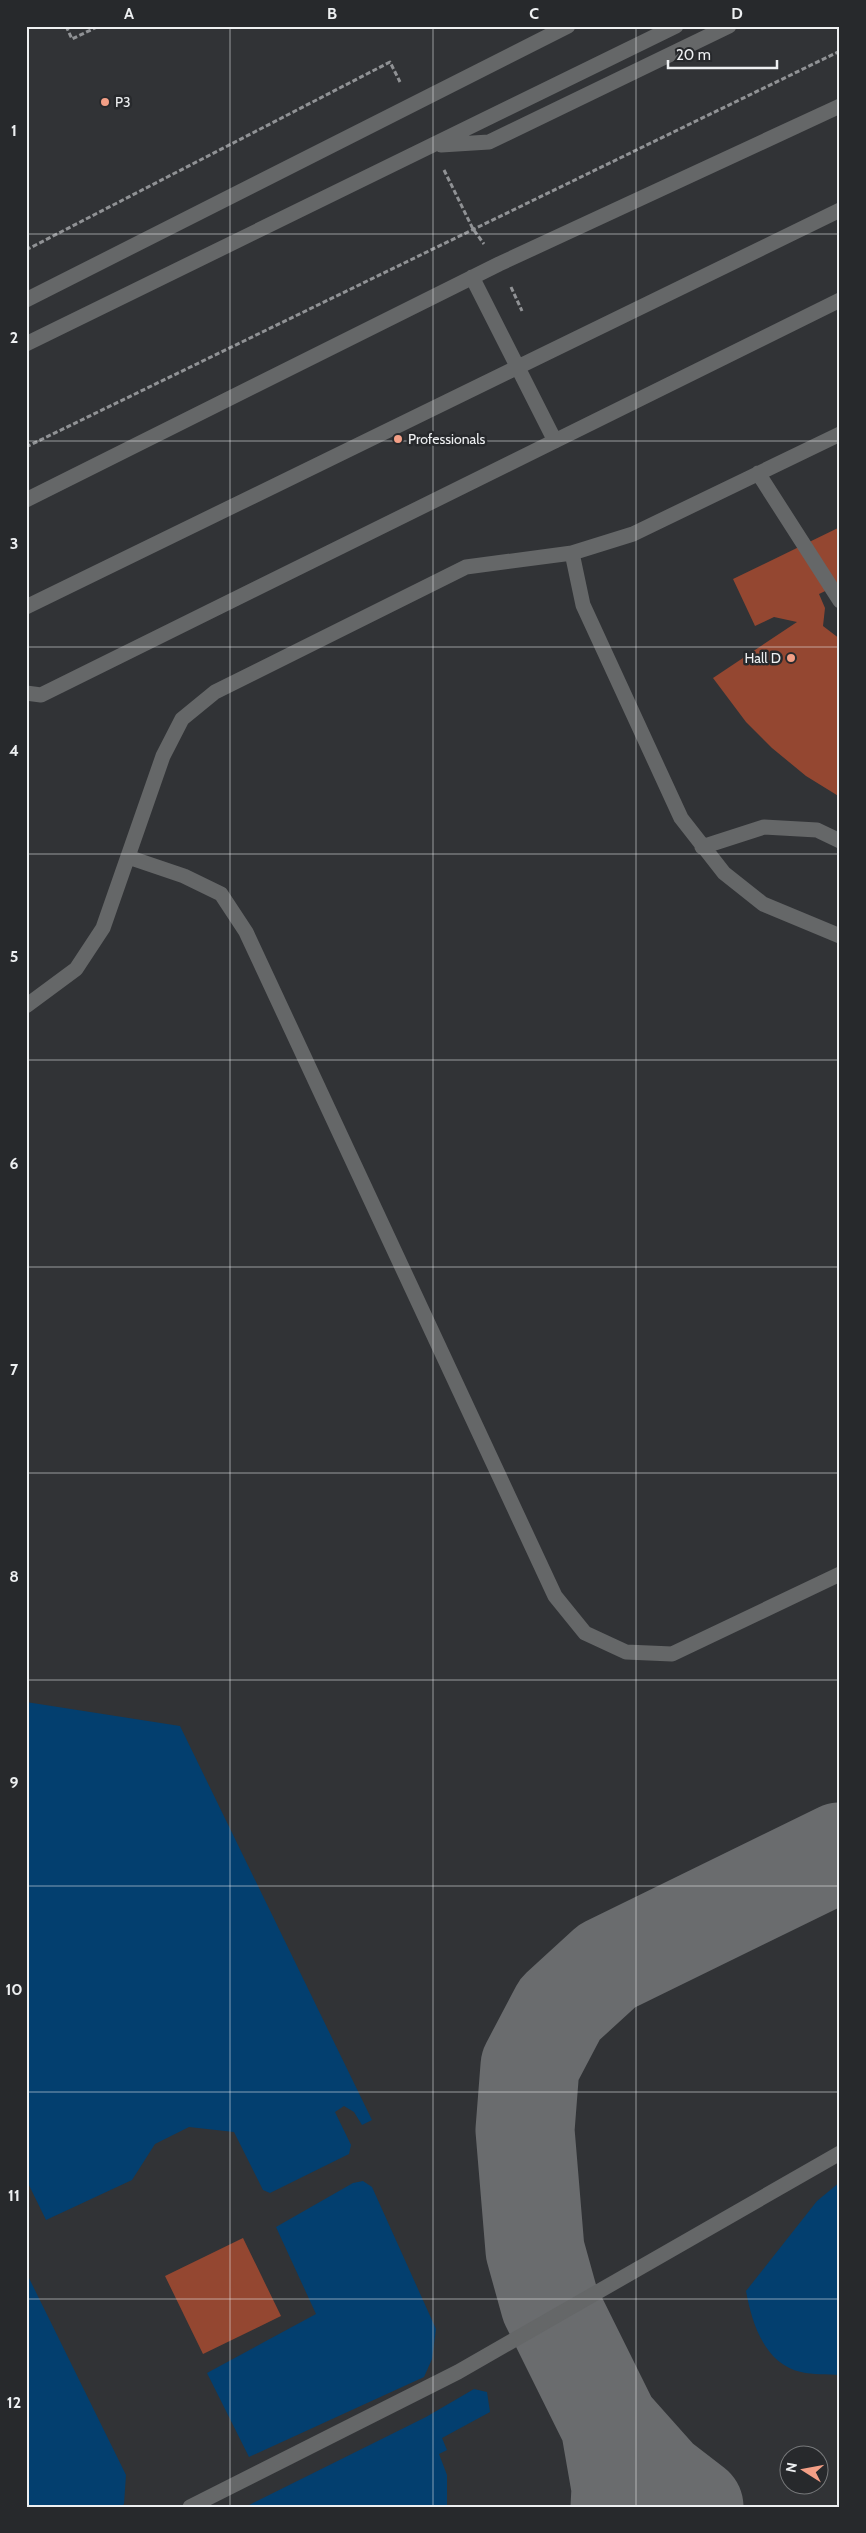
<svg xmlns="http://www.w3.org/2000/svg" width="866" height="2533" font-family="Cabin,sans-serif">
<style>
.green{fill:#033f6f}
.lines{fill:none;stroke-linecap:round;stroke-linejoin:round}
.taxiway{stroke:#6a6c6e;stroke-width:99}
.building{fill:#944731}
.path{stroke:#909295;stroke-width:3;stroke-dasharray:5 2.5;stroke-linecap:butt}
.lane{stroke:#656768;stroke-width:15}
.street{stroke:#656768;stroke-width:15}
.grid{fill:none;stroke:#eef0f2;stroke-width:1;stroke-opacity:0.55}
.poi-dot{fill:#f39f86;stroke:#27292c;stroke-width:2}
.labels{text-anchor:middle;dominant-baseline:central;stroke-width:5;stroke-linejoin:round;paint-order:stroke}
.poi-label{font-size:14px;fill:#eef0f2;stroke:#27292c;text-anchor:start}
.neatline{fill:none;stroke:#eef0f2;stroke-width:2}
.grid-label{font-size:16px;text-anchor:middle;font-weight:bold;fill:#eef0f2}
</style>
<rect width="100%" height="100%" fill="#313336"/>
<!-- green -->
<path class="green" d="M26,1702l154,24 192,394 -10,5 -8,-13 -10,-6 -9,6 16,33 -2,9 -79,39 -7,-3 -29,-58 -45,-5 -34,17 -23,36 -86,40 -20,-41z
M363,2181l9,6 64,142 -4,30 -8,18 -175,80 -42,-84 109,-59 -40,-87 77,-44z
M840,2182v193c-13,-1 -27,0 -39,-3 -36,-8 -49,-48 -55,-81l71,-90z
M26,2272l100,203 -2,29 -3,3h-95z
M474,2389l13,3 3,20 -48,26 5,12 -8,4 8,21v32h-202l181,-90z"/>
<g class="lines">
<!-- taxiway -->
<path class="taxiway" d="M610,2425l-60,-121 -15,-54 -10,-120 5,-64 30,-57 47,-43 233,-114
M620,2507l1,-19 -11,-63 49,55 35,27"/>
</g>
<!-- building -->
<path class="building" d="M840,527v57l-21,10 6,14 -2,18 17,13v158l-34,-21 -34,-28 -26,-26 -33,-44 84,-56 -23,-5 -19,9 -22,-47z
M243,2238l38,78 -78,38 -38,-78z"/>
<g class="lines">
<!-- path -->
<path class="path" d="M66,26l6,13 27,-13
M444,170l29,59 11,15
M26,250l364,-188 10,20
M511,287l11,24
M26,447l814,-396"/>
<!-- lane -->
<path class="lane" d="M472,277l83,164
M26,300l542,-274
M758,473l82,128
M26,500l473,-236 341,-158
M572,553l11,52 98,213 43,55 39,31 77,32
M26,607l814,-397
M26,693l15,2 799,-395
M702,847l62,-20 53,3 23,11
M128,857l56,19 37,18 25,38 309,664 30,37 41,19 46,2 168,-80
M26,1006l50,-37 27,-41 60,-172 19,-37 33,-27 251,-125 106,-14 61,-19 207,-100
M190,2507l268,-135 382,-219"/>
<!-- street -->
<path class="street" d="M441,145l48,-3 240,-116
M26,344l650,-318"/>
</g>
<!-- grid -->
<path class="grid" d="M230,26v2481M433,26v2481M636,26v2481M26,234h814M26,441h814M26,647h814M26,854h814M26,1060h814M26,1267h814M26,1473h814M26,1680h814M26,1886h814M26,2092h814M26,2299h814"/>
<!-- markers -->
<g class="poi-dot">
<circle cx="105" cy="102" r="5"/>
<circle cx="398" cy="439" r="5"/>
<circle cx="791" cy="658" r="5"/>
</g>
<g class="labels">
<!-- poi labels -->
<g class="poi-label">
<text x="115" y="102">P3</text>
<text x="408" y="439">Professionals</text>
<text x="781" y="658" text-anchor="end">Hall D</text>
</g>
</g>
<!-- border -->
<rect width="866" height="2533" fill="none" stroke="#27292c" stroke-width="55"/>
<!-- north arrow -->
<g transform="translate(804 2470) rotate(281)"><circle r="24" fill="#27292c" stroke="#77797b"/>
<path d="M0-4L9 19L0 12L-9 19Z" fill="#f39f86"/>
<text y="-8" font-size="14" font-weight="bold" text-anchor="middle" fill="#eef0f2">N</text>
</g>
<!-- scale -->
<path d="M668 60v8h109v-8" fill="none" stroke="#eef0f2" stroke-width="2.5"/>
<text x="676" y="60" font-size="15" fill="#eef0f2" stroke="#27292c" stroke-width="4" paint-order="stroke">20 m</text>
<rect x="28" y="28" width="810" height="2478" class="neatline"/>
<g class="grid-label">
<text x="129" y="19">A</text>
<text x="332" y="19">B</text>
<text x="534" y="19">C</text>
<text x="737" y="19">D</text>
<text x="14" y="136">1</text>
<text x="14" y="343">2</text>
<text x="14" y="549">3</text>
<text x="14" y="756">4</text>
<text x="14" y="962">5</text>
<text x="14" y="1169">6</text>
<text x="14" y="1375">7</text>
<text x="14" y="1582">8</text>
<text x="14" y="1788">9</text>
<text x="14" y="1995">10</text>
<text x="14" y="2201">11</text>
<text x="14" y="2408">12</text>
</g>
</svg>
